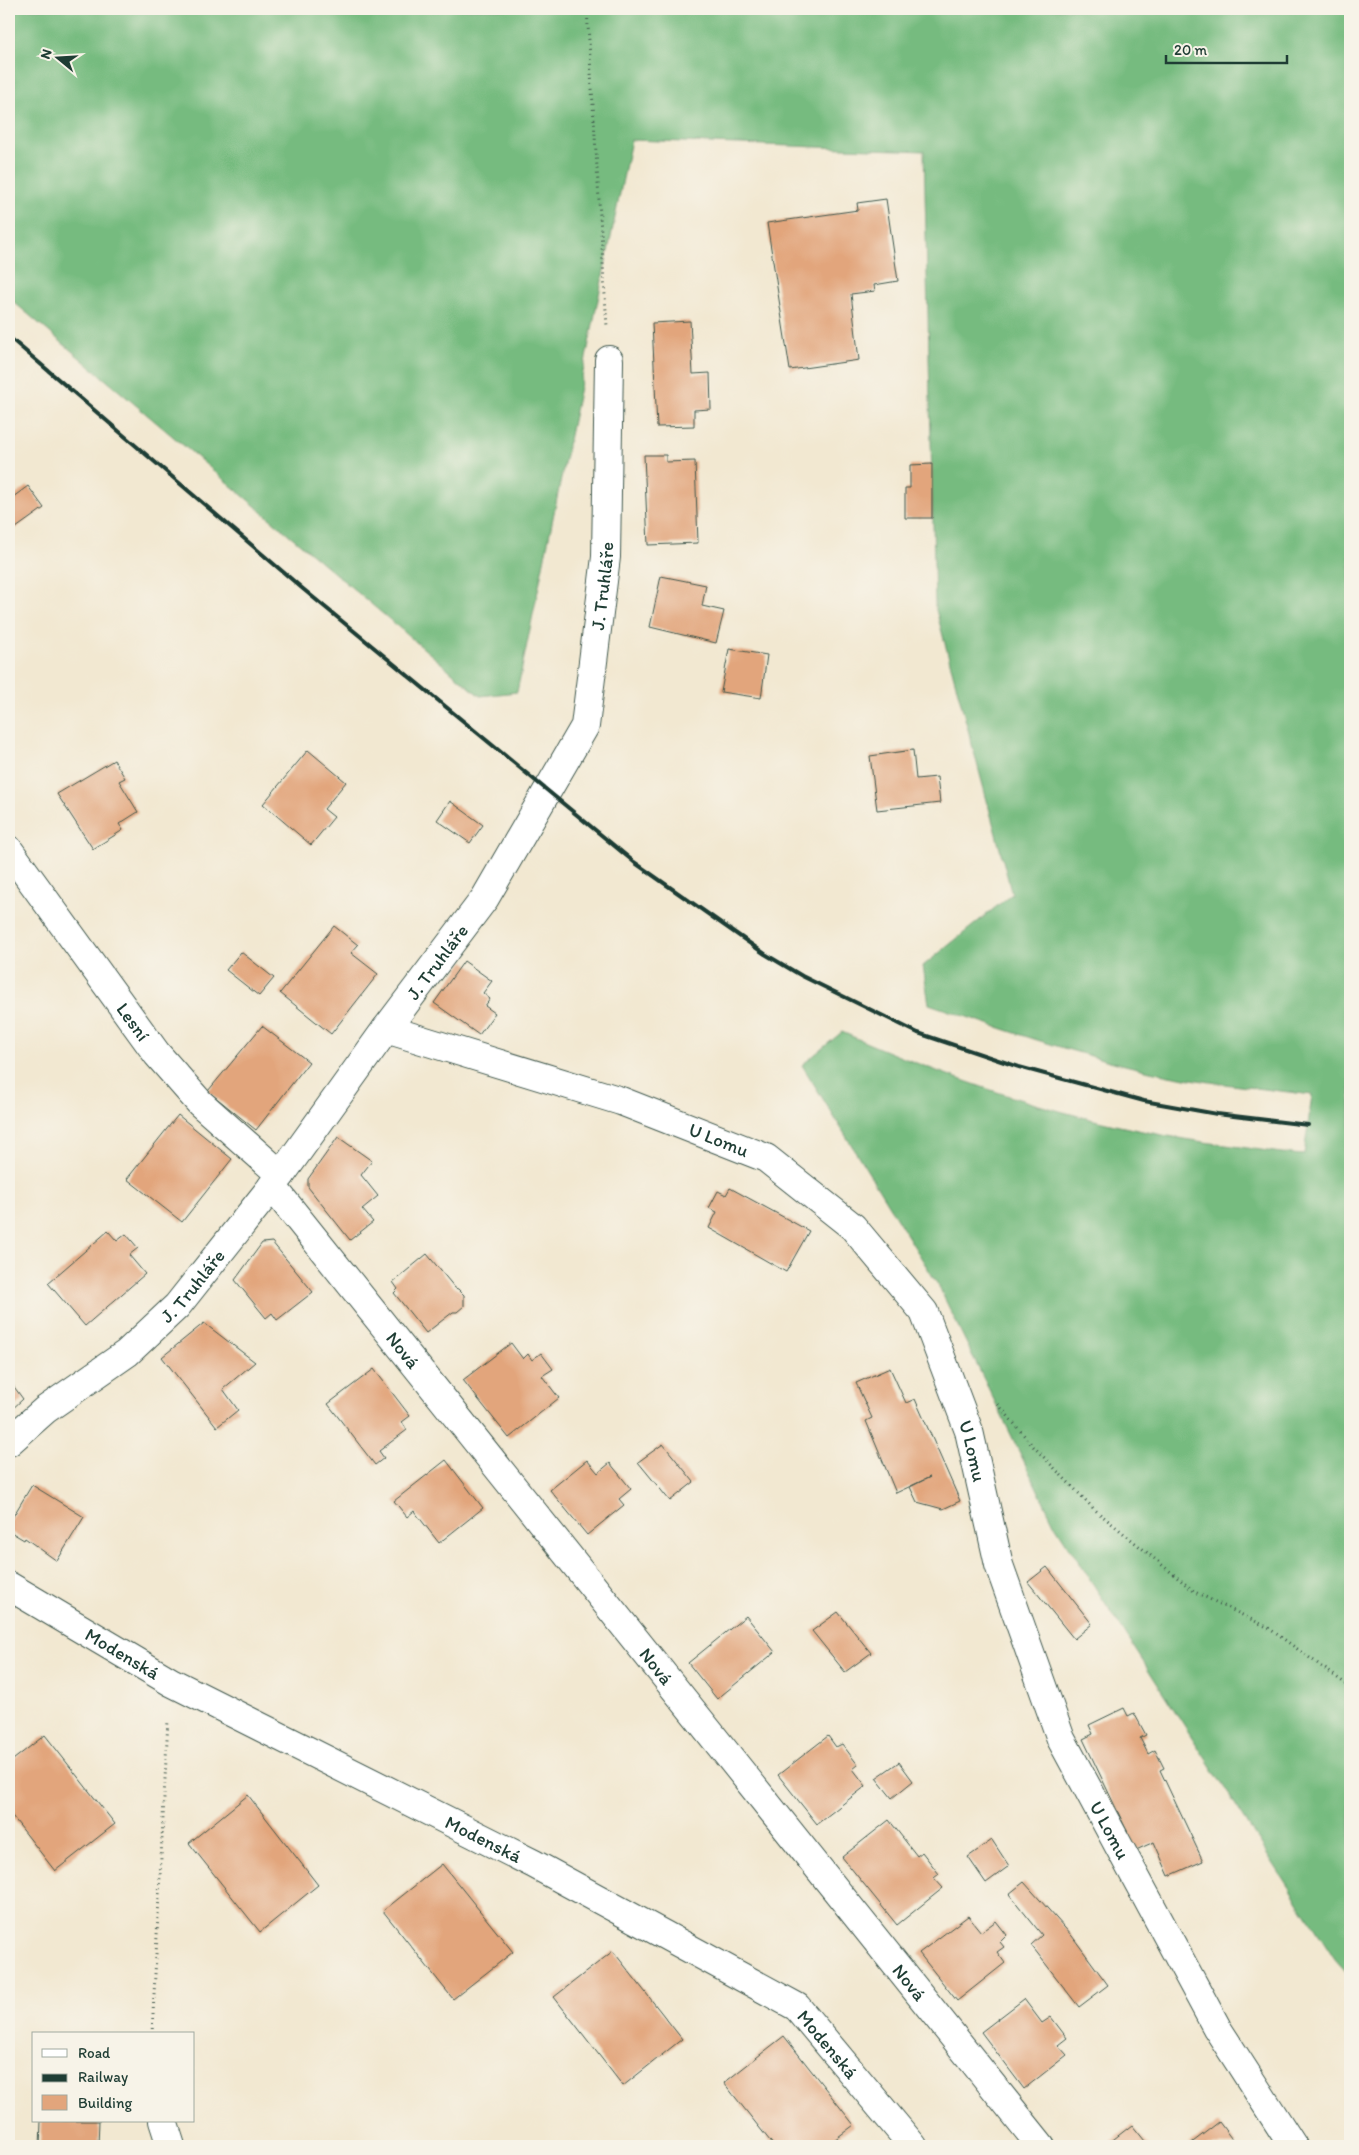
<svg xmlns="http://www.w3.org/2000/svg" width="1359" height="2155" font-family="Itim,sans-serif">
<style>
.forest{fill:#76bb7f;stroke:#4a7c5a}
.building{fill:#e2a57c}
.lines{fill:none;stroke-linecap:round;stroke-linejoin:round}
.minor-casing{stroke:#3f574c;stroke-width:30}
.path{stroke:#3f574c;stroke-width:3;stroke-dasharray:1 4;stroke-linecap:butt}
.minor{stroke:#fff;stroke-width:28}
.rail{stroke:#1f3d34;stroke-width:4}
.labels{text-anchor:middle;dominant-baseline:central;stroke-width:4;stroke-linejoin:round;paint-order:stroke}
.street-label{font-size:19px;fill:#1f3d34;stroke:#f7f3e8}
</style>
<rect width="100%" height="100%" fill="#f7f3e8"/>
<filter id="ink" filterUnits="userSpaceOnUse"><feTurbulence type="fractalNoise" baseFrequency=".02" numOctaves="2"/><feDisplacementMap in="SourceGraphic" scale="10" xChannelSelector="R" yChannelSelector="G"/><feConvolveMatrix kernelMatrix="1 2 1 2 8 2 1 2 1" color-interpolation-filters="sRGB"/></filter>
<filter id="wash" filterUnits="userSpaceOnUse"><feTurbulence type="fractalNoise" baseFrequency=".0096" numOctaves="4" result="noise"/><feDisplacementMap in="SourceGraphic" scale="20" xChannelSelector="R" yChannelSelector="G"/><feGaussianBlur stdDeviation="1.12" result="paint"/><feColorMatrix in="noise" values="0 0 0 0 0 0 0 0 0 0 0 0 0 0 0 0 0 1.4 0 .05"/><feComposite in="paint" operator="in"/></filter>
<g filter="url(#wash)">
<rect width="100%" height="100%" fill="#f2e8d1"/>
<!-- forest -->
<path class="forest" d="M9,9h1341v1967l-15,-17 -280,-434 -117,-240 -136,-220 40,-33c126,56 261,99 399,115 21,3 42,7 63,8l8,-60c-54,-7 -109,-12 -162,-24 -75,-17 -148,-42 -221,-67l-6,-38 89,-72 -77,-288 -11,-455 -293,-11 -114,552 -37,4 -471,-398z"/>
<g id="blocks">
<!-- building -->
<path class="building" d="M886,199l12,82 -24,4 1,6 -24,3 8,66 -69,10 -23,-147 91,-13 -1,-7z
M690,321l3,53 17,-1 1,36 -17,1v16l-37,1 -5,-104z
M644,455h22v7l29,-1 3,82 -50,2z
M932,464v54h-27v-30h5v-23z
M28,486l16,22 -35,25v-33z
M661,576l45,9 -4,21 22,5 -8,32 -66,-16z
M729,649l38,6 -6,43 -40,-6z
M308,750l38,32 -22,27 10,8 -23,28 -48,-41z
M913,750l3,29 21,-2 3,26 -63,7 -7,-54z
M114,760l11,18 -6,3 19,31 -19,12 4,6 -30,19 -36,-55z
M450,801l33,24 -13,18 -33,-23z
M334,926l24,19 -7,8 27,21 -47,60 -51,-41z
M241,952l33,26 -15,18 -33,-26z
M464,961l28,20 -9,12 7,6 -5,7 10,7 -16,22 -45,-32z
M262,1026l47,36 -53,68 -48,-39z
M178,1115l54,44 -50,63 -55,-43z
M338,1137l34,24 -11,14 17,21 -16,13 11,13 -23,18 -42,-53v-8z
M730,1188l79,43 -23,41 -77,-44 8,-16 -8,-4 9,-17 8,4z
M108,1231l9,10 9,-7 12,14 -9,7 16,19 -60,52 -37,-43z
M272,1242l41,50 -36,28 -5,-7 -6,5 -31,-38 27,-37z
M427,1254l28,34 3,1 6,6v11l-7,6h-4l-27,21 -32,-40 4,-4 -5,-7z
M204,1323l51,39 -32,27 15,21 -21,17 -55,-70z
M511,1343l12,16 5,-5 4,6 9,-7 12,16 -11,7 17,22 -50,40 -46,-58z
M890,1368l16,35 9,-4 45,102 -17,8 -26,-7 -7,-15 20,-10 -34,16 -30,-72 6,-3 -16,-35z
M374,1369l36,47 -8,6 5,8 -28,21 5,7 -9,7 -47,-61z
M9,1380l14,19 -14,13z
M663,1444l31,38 -24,19 -32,-39z
M446,1460l37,48 -44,35 -25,-32 -7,6 -13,-16z
M587,1460l11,13 12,-10 21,26 -12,10 5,6 -37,30 -37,-45z
M32,1485l52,32 -27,44 -32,-23 -1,2 -15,-9v-8z
M1047,1567l45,57 -18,15 -46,-57z
M838,1612l33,41 -26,19 -33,-41z
M746,1616l29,36 -58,47 -29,-36z
M1124,1708l4,8 6,-3 12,22 -6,3 8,16 7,-4 9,18 -4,2 43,91 -34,15 -15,-34 -18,8 -53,-111 10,-5 -4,-9z
M45,1735l70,89 -60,47 -46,-59v-49z
M828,1736l8,11 6,-3 16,21 -5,4 13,17 -49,38 -39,-49z
M899,1762l14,19 -21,17 -16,-20z
M248,1795l70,90 -58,47 -71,-89z
M889,1820l28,36 5,-4 17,22 -5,4 9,10 -46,37 -55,-68z
M992,1840l17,26 -23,17 -18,-26z
M442,1864l71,88 -60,47 -70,-88z
M1024,1882l48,54 36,49 -29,22 -48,-62 11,-10 -33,-41z
M968,1916l13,16 15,-11 11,14 -7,7 4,5 -7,5 8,11 -48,38 -38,-48z
M613,1951l69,88 -59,47 -69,-89z
M1024,1999l18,24 9,-6 16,21 -9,7 9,10 -43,34 -43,-57z
M784,2036l70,89 -28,21h-52l-50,-63z
M41,2121h58l-1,25h-58z
M1219,2122l18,24 -48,-1z
M1132,2125l17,21h-44z
M9,2143h17v3h-17z"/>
</g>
</g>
<g filter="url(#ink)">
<use href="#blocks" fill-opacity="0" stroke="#3f574c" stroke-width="1"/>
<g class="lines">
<defs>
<g id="minor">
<path id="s1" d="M9,850l148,204 43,49 81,72"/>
<path id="s2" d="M386,1029l235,72 145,57 87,69 71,85 45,119 30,134 62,174 156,289 76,118"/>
<path id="s3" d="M272,1186l769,960"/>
<path id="s4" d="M9,1442l36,-32 82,-57 50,-47 104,-131 105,-146 99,-131 100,-172 21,-169 3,-197"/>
<path id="s5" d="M9,1586l162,96 363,182 263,143 116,139"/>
<path d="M163,2121l8,25"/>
</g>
</defs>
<!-- minor casing -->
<use href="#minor" class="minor-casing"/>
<!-- path -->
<path class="path" d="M587,9l20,318
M998,1404l34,41 62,64 101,83 72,35 83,60
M152,2034l16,-314"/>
<!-- minor -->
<use href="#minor" class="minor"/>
<!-- rail -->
<path class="rail" d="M9,337l294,252 331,273 131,92 37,22 116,57 101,34 125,34 73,13 91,11"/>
</g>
</g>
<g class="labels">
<!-- street labels -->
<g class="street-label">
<text stroke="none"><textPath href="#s4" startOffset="1068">J. Truhláře</textPath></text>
<text stroke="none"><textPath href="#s4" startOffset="648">J. Truhláře</textPath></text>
<text stroke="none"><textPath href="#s1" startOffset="212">Lesní</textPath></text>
<text stroke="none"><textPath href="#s2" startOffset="351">U Lomu</textPath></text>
<text stroke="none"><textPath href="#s4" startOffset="242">J. Truhláře</textPath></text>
<text stroke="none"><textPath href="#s3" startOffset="210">Nová</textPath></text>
<text stroke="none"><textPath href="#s2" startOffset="771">U Lomu</textPath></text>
<text stroke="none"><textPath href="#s5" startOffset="132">Modenská</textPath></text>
<text stroke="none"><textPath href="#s3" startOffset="615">Nová</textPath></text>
<text stroke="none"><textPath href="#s2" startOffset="1176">U Lomu</textPath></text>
<text stroke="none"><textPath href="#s5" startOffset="538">Modenská</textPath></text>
<text stroke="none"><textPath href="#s3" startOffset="1020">Nová</textPath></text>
<text stroke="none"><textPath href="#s5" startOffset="942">Modenská</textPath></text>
</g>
</g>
<!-- margin -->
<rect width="1359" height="2155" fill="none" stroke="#f7f3e8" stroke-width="30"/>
<!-- legend -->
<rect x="32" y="2032" width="162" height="90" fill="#f7f3e8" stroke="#a1aaa0"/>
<rect x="42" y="2049" width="25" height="8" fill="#ffffff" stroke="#a1aaa0"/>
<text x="78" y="2058" font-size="15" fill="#1f3d34">Road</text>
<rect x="42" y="2074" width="25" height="8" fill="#1f3d34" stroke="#a1aaa0"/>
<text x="78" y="2082" font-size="15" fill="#1f3d34">Railway</text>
<rect x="42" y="2095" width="25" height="15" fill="#e2a57c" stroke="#a1aaa0"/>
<text x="78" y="2108" font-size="15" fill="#1f3d34">Building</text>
<!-- north arrow -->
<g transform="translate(58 58) rotate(288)" stroke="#f7f3e8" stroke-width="4" paint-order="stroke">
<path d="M0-4L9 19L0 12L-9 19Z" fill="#1f3d34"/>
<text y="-8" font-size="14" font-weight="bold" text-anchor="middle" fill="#1f3d34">N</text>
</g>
<!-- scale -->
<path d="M1166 55v8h121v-8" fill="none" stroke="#1f3d34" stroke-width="2.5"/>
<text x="1174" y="55" font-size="15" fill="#1f3d34" stroke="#f7f3e8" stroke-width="4" paint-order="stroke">20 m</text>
</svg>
